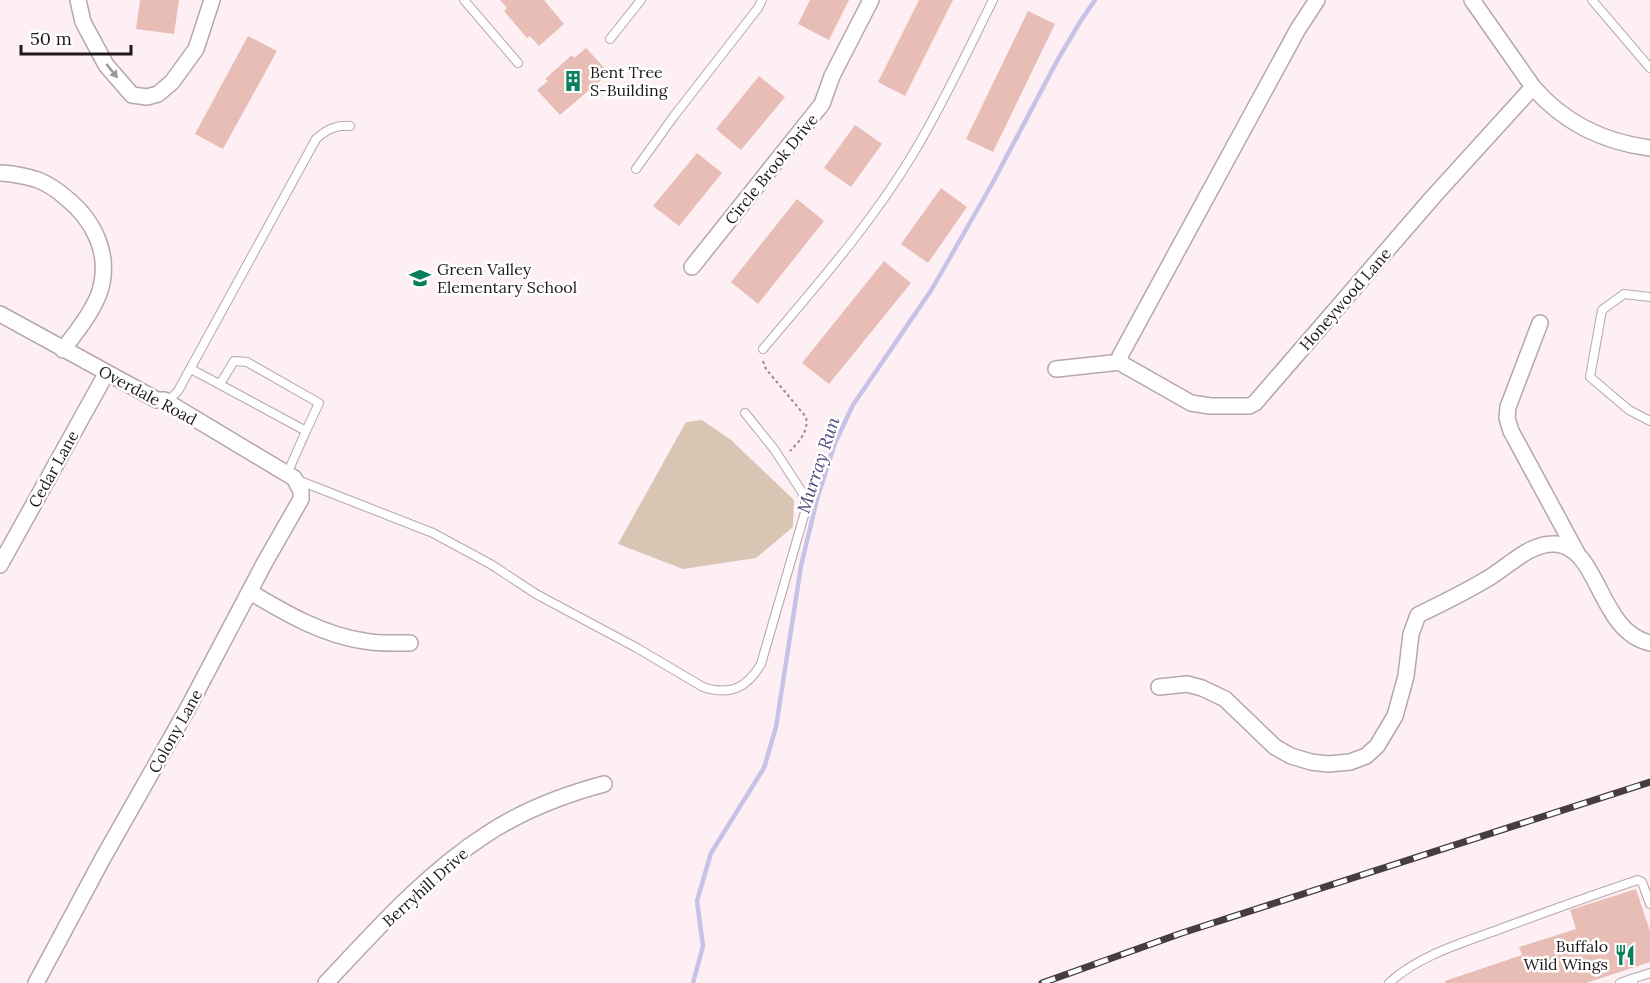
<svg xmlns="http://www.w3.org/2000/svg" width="1650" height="983" font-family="Lora,serif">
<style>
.green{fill:#d9c5b4}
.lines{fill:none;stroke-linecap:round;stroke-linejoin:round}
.stream{stroke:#c6c3e7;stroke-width:4.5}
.building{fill:#e8bdb5}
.service-casing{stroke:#b6a7ac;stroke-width:10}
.minor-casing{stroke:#b6a7ac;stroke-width:18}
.path{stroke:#978c90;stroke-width:2;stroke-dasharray:3 3;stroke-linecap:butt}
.service{stroke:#fff;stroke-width:8}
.minor{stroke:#fff;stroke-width:15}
.rail-casing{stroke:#453d40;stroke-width:7}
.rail{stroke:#fff;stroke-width:4.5;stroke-dasharray:14;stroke-linecap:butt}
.oneway{fill:#9a9898}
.labels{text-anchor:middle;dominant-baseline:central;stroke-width:5;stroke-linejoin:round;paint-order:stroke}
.poi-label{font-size:16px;fill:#1f191b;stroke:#fff;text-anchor:start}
.street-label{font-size:16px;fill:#1f191b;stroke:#fff}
.water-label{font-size:18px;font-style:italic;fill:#534d7f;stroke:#fff}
</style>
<rect width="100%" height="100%" fill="#fdeff4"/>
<!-- green -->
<path class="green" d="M702,420l29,20 63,60 -1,27 -37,31 -73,11 -65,-25 68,-122z"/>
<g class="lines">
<!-- stream -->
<path class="stream" d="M693,983l10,-37 -6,-45 14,-48 53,-85 12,-41 25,-161 16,-67 18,-56 18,-38 79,-116 60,-105 65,-123 23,-39 15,-22"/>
</g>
<!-- building -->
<path class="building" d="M140,0h39l-5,34 -38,-5z
M500,0h44l20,24 -25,22 -9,-10 -3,2 -23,-27 3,-3z
M810,0h39l-20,40 -31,-16z
M919,0h34l-48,96 -27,-14z
M1028,11l27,13 -62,128 -27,-13z
M248,36l29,15 -54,98 -28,-15z
M586,48l23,25 -49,42 -23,-25 11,-9 -3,-2 19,-17 8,-7 2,3z
M759,76l26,21 -44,53 -25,-21z
M855,125l27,19 -31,43 -27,-19z
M697,153l25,20 -43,53 -26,-20z
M941,188l26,19 -39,56 -27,-19z
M797,199l27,22 -66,83 -27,-22z
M884,261l27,22 -82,101 -27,-21z
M1636,889l14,42v31l-64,21h-141v-2l77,-26 -3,-8 57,-18 -6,-19z"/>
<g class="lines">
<defs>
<path id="service" d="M464,0l54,63
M1592,0l58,68
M610,39l31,-39
M636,169l38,-53 84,-108 4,-8
M1650,297l-26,-3 -22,16 -12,67 39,33 21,11
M763,349c53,-63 108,-125 150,-195 30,-50 54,-102 80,-154
M191,369l115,62 -19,43
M220,384l14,-23 13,1 72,41 -13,28
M165,400l7,-3 6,-6 138,-252c11,-10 20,-14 34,-13
M295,479l138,54 59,32 44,29 101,54 66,39c27,9 44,1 58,-23l44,-152v-12l-3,-8 -28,-43 -29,-36
M1631,979l19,-6
M1389,983c30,-28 74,-40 111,-54 46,-17 92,-34 138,-49l4,2 8,22
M1620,983l11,-4 2,3"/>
<path id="minor" d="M78,0l5,22 23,43 26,30 15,2 11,-3 14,-12 24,-33 16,-49
M1317,0l-19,29 -178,327 1,6 3,3 67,38 19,3h39l6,-3 178,-206 100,-110
M1472,0l61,87c31,36 70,55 117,61
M2,173c12,1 24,3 36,7 10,4 19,10 27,17 29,23 46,57 35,94 -7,21 -24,41 -37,59
M692,267l130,-163 10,-28 39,-76
M0,314l157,86h7l130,78 7,13v8l-36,63 -77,146 -85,150 -67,125
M1540,323l-32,84 -1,11 4,13 66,122
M1056,369l65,-7
M0,565l106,-191
M250,592c35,21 73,43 114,49 15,3 31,2 46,2
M1159,687l28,-3 15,4 23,11 50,48 16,9 20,6 17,2 22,-2 16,-6 11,-10 18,-30 11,-40 5,-42 7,-19c23,-11 47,-23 69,-36 21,-12 43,-37 69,-35 44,4 42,87 94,99
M326,983c50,-53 99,-109 161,-149 35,-23 76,-39 117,-50"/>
</defs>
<!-- service casing -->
<use href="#service" class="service-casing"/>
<!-- minor casing -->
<use href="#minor" class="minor-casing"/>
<!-- path -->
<path class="path" d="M763,361l3,8 40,48c3,14 -7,25 -16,34"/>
<!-- service -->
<use href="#service" class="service"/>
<!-- minor -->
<use href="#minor" class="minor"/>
<defs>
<path id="rail" d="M1042,983l140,-50 468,-151"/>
</defs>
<!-- rail casing -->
<use href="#rail" class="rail-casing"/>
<!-- rail -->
<use href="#rail" class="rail"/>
</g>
<!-- one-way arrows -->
<defs><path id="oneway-solid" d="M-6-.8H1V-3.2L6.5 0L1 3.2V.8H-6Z" transform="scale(1.5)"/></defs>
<use class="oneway" href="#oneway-solid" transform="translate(112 71) rotate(51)"/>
<!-- icons -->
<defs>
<symbol id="building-bare" viewBox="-9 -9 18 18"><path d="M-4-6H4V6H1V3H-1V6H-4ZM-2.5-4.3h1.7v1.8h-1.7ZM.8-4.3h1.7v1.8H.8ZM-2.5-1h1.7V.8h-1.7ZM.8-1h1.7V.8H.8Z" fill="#097f5d" stroke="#fff" stroke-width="2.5" paint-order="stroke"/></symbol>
<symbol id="school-bare" viewBox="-9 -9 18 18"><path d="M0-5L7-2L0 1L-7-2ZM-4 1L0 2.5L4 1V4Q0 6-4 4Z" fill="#097f5d" stroke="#fff" stroke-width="2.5" paint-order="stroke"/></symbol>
<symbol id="restaurant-bare" viewBox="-9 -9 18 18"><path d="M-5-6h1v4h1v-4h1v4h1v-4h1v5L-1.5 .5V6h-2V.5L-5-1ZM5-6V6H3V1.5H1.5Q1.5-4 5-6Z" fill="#097f5d" stroke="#fff" stroke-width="2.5" paint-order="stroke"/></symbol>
</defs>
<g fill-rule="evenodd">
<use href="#building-bare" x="558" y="66" width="30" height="30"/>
<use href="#school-bare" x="405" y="263" width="30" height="30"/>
<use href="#restaurant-bare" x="1610" y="940" width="30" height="30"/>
</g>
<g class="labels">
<!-- poi labels -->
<g class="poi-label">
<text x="590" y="72">Bent Tree<tspan x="590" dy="18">S-Building</tspan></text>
<text x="437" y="269">Green Valley<tspan x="437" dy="18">Elementary School</tspan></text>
<text x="1608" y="946" text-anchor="end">Buffalo<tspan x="1608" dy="18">Wild Wings</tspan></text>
</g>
<!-- street labels -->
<g class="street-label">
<text transform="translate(771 169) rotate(-51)">Circle Brook Drive</text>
<text transform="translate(1345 299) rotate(-49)">Honeywood Lane</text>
<text transform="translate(148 395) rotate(28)">Overdale Road</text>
<text transform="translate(53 469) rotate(-61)">Cedar Lane</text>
<text transform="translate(175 731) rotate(-61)">Colony Lane</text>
<text transform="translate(425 887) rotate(-42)">Berryhill Drive</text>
</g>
<!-- water labels -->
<g class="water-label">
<text transform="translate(818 465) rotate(-72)">Murray Run</text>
</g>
</g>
<!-- scale -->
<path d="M21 45v9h110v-9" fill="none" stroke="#1f191b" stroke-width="3"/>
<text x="30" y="45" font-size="18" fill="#1f191b" stroke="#ffffff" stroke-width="4.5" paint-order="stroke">50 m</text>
</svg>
